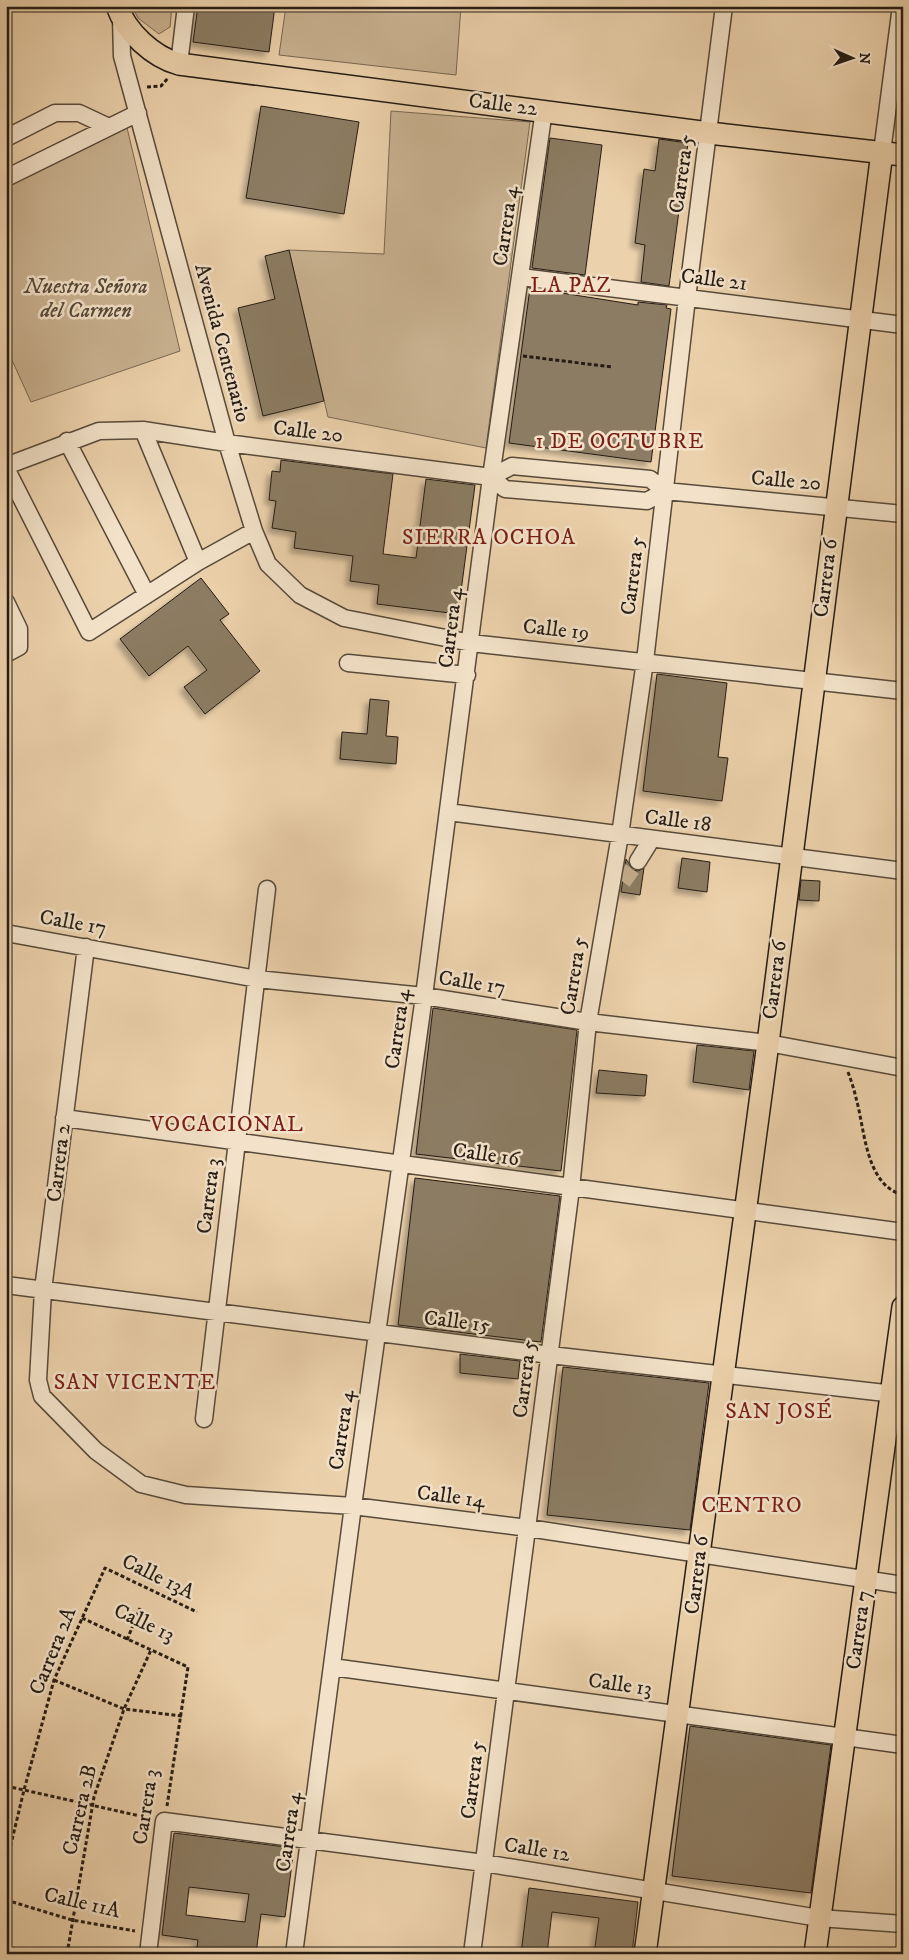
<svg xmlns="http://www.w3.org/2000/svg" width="909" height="1960" font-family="'IM FELL DW Pica',serif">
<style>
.green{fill:#cab392;stroke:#786853}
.building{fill:#8c7b63;stroke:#251c14;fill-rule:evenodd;filter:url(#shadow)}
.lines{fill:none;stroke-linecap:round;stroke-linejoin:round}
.minor-tunnel{stroke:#c4ae8e;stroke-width:16;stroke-dasharray:16 8;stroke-linecap:butt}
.minor-casing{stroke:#574a3a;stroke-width:19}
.major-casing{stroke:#251c14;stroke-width:24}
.path{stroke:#251c14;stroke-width:3;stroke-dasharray:4 2.5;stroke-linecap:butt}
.minor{stroke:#f3e2c9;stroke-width:16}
.major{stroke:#ecd2ac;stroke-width:21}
.labels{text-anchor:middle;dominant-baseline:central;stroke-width:5;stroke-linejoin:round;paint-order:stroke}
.street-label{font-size:21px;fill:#251c14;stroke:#f3e2c9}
.park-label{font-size:21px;font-style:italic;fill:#57493a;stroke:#f3e2c9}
.neighbourhood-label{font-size:22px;letter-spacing:1px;fill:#7a1f14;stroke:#f3e2c9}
</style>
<defs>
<filter id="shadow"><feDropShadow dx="-4.5" dy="4.5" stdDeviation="2.5" flood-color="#0004"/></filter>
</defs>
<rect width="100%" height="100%" fill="#ecd2ac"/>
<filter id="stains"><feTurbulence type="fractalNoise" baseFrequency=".004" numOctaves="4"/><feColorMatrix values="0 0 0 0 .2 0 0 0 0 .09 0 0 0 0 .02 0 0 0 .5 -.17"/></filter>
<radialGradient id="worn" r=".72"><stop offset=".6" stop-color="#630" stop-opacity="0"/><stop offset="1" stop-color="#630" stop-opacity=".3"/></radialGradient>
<!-- green -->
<path class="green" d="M132,6h40l-2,21 -11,7 -21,-16z
M286,6h175l-5,69 -177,-20z
M391,111l139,11 -44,326 -158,-31 -39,-167 95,4z
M124,115l56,236 -149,51 -25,-55v-178z"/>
<!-- building -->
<path class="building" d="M198,6h77l-6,46 -76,-10z
M261,106l98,16 -15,92 -98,-16z
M550,138l52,7 -17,130 -53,-7z
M659,139l29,4 -19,143 -28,-4 4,-37 -10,-2 9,-74 11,2z
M289,250l35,151 -61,15 -25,-108 37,-9 -10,-43z
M530,288l108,17v-3l29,3 -1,3 5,1 -20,153 -142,-19z
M281,460l112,14 -10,80 33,4 10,-79 49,6 -17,129 -81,-10 2,-19 -29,-4 3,-25 -59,-8 2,-16 -24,-4 4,-27 -7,-1 3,-29 8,1z
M201,578l28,36 -9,6 40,51 -55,43 -21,-27 23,-17 -19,-24 -39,30 -29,-37z
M657,674l70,9 -9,74 10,1 -6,43 -79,-10z
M370,699l19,2 -3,35 12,1 -2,27 -56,-5 2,-27 25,2z
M682,858l28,4 -3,30 -29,-4z
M626,859l7,11 5,1 6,-3 -4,27 -19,-3z
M801,880l19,1 -1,20 -20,-1z
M433,1008l144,22 -16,141 -145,-17z
M697,1045l57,6 -5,39 -56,-8z
M599,1070l48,5 -2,21 -49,-3z
M415,1178l145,18 -19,146 -143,-17z
M460,1354l60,7 -2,18 -58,-6z
M563,1367l146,16 -19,147 -143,-15z
M690,1726l141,19 -20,148 -139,-17z
M174,1833l120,15 -9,69 -24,-3 -5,40h-60l2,-14 -36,-5zM189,1887l60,7 -4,28 -59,-7z
M529,1888l109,14 -6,52h-38l5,-36 -47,-6 -5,42h-26z"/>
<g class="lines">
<!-- minor-tunnel -->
<path class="minor-tunnel" d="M623,882l15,-21"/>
<defs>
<path id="minor" d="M121,18l1,38 105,387 27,88 14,33 32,31 44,23 127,25 432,48
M179,64l7,-58
M6,138l49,-25h24l30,14
M882,152l19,-146
M6,178l132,-65
M521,277l382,48
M143,430l55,132
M67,441l80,154
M6,466l93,-35 44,-1 84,13 264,34 14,12 142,12 18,-10 238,23
M6,468l83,164 109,-70 56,-31
M491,477l21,-11 138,13 15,12
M6,602l13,27v18l-13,7
M348,663l119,12
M448,812l455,59
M638,861l13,-21
M6,933l251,46 167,17 164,26 180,21 135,25
M86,947l-43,343 -5,90 4,16 54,55 45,33 45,11 167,11 175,22 375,57
M64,1118l839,114
M6,1285l544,70 353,40
M204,1419l63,-530
M332,1667l571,78
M148,1954l16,-133 320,42 335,55 84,6
M294,1954l59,-448 71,-510 67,-519 53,-367
M472,1954l99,-766 17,-166 32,-187 25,-174 42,-363 37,-292"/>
<path id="major" d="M117,6c9,26 36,51 62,58l530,69 194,22
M645,1954l123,-911 114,-891
M815,1954l88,-647"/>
</defs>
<!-- minor casing -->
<use href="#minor" class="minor-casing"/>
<!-- major casing -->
<use href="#major" class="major-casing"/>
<!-- path -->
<path class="path" d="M147,87l14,-1 7,-8
M523,356l89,11
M848,1072c3,8 6,17 8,26 9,31 9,87 47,97
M82,1618l106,49 -21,139
M127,1640l13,-32
M54,1680l70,29 58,7
M6,1786l143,32
M6,1865l18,-75 30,-110 51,-112 92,44
M6,1900l66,20 63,11
M67,1954l27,-157 30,-88 27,-59"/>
<!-- minor -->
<use href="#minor" class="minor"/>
<!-- major -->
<use href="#major" class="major"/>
</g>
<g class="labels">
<!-- street labels -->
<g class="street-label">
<text transform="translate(503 105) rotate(7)">Calle 22</text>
<text transform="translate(682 174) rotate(-82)">Carrera 5</text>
<text transform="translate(506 226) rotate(-82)">Carrera 4</text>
<text transform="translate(714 280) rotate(7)">Calle 21</text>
<text transform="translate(222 343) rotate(75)">Avenida Centenario</text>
<text transform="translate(308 432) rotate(7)">Calle 20</text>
<text transform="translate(786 481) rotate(5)">Calle 20</text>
<text transform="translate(633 576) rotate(-83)">Carrera 5</text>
<text transform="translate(826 578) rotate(-83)">Carrera 6</text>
<text transform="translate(451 628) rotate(-83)">Carrera 4</text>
<text transform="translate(556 630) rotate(6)">Calle 19</text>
<text transform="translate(678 821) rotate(7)">Calle 18</text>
<text transform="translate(73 923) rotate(10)">Calle 17</text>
<text transform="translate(574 976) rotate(-81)">Carrera 5</text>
<text transform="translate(775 980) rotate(-83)">Carrera 6</text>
<text transform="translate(472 983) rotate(9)">Calle 17</text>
<text transform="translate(398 1029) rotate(-82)">Carrera 4</text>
<text transform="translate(486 1155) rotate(8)">Calle 16</text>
<text transform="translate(59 1163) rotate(-83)">Carrera 2</text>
<text transform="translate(209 1196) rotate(-83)">Carrera 3</text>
<text transform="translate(457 1322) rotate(7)">Calle 15</text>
<text transform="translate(525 1379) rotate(-83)">Carrera 5</text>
<text transform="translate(342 1430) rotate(-82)">Carrera 4</text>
<text transform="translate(451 1497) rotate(7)">Calle 14</text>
<text transform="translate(697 1575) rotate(-83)">Carrera 6</text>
<text transform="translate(158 1577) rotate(26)">Calle 13A</text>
<text transform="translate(144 1623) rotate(25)">Calle 13</text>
<text transform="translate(859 1630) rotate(-82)">Carrera 7</text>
<text transform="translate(53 1651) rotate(-68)">Carrera 2A</text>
<text transform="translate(620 1685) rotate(8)">Calle 13</text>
<text transform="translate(473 1780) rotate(-83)">Carrera 5</text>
<text transform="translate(146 1807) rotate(-81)">Carrera 3</text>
<text transform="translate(80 1810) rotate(-77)">Carrera 2B</text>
<text transform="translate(289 1832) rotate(-82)">Carrera 4</text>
<text transform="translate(537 1850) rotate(9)">Calle 12</text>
<text transform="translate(82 1903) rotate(13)">Calle 11A</text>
</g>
<!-- park labels -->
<g class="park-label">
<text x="86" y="287">Nuestra Señora<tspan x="86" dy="24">del Carmen</tspan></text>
</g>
<!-- neighbourhood labels -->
<g class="neighbourhood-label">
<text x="571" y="285">LA PAZ</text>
<text x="620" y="441">1 DE OCTUBRE</text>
<text x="489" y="537">SIERRA OCHOA</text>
<text x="227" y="1124">VOCACIONAL</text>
<text x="135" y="1382">SAN VICENTE</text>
<text x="779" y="1411">SAN JOSÉ</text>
<text x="752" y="1505">CENTRO</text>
</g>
</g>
<!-- margin -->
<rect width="909" height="1960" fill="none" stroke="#ecd2ac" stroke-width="25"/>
<rect x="8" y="8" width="894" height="1945" fill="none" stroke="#251c14" stroke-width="2.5"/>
<rect x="12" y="12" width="884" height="1935" fill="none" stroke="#251c14"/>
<!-- north arrow -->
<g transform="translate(852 58) rotate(92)" stroke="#f3e2c9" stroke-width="4" paint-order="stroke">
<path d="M0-4L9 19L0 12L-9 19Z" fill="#251c14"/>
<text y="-8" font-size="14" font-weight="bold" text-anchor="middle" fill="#251c14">N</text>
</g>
<rect width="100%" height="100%" filter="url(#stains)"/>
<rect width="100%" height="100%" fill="url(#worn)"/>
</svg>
